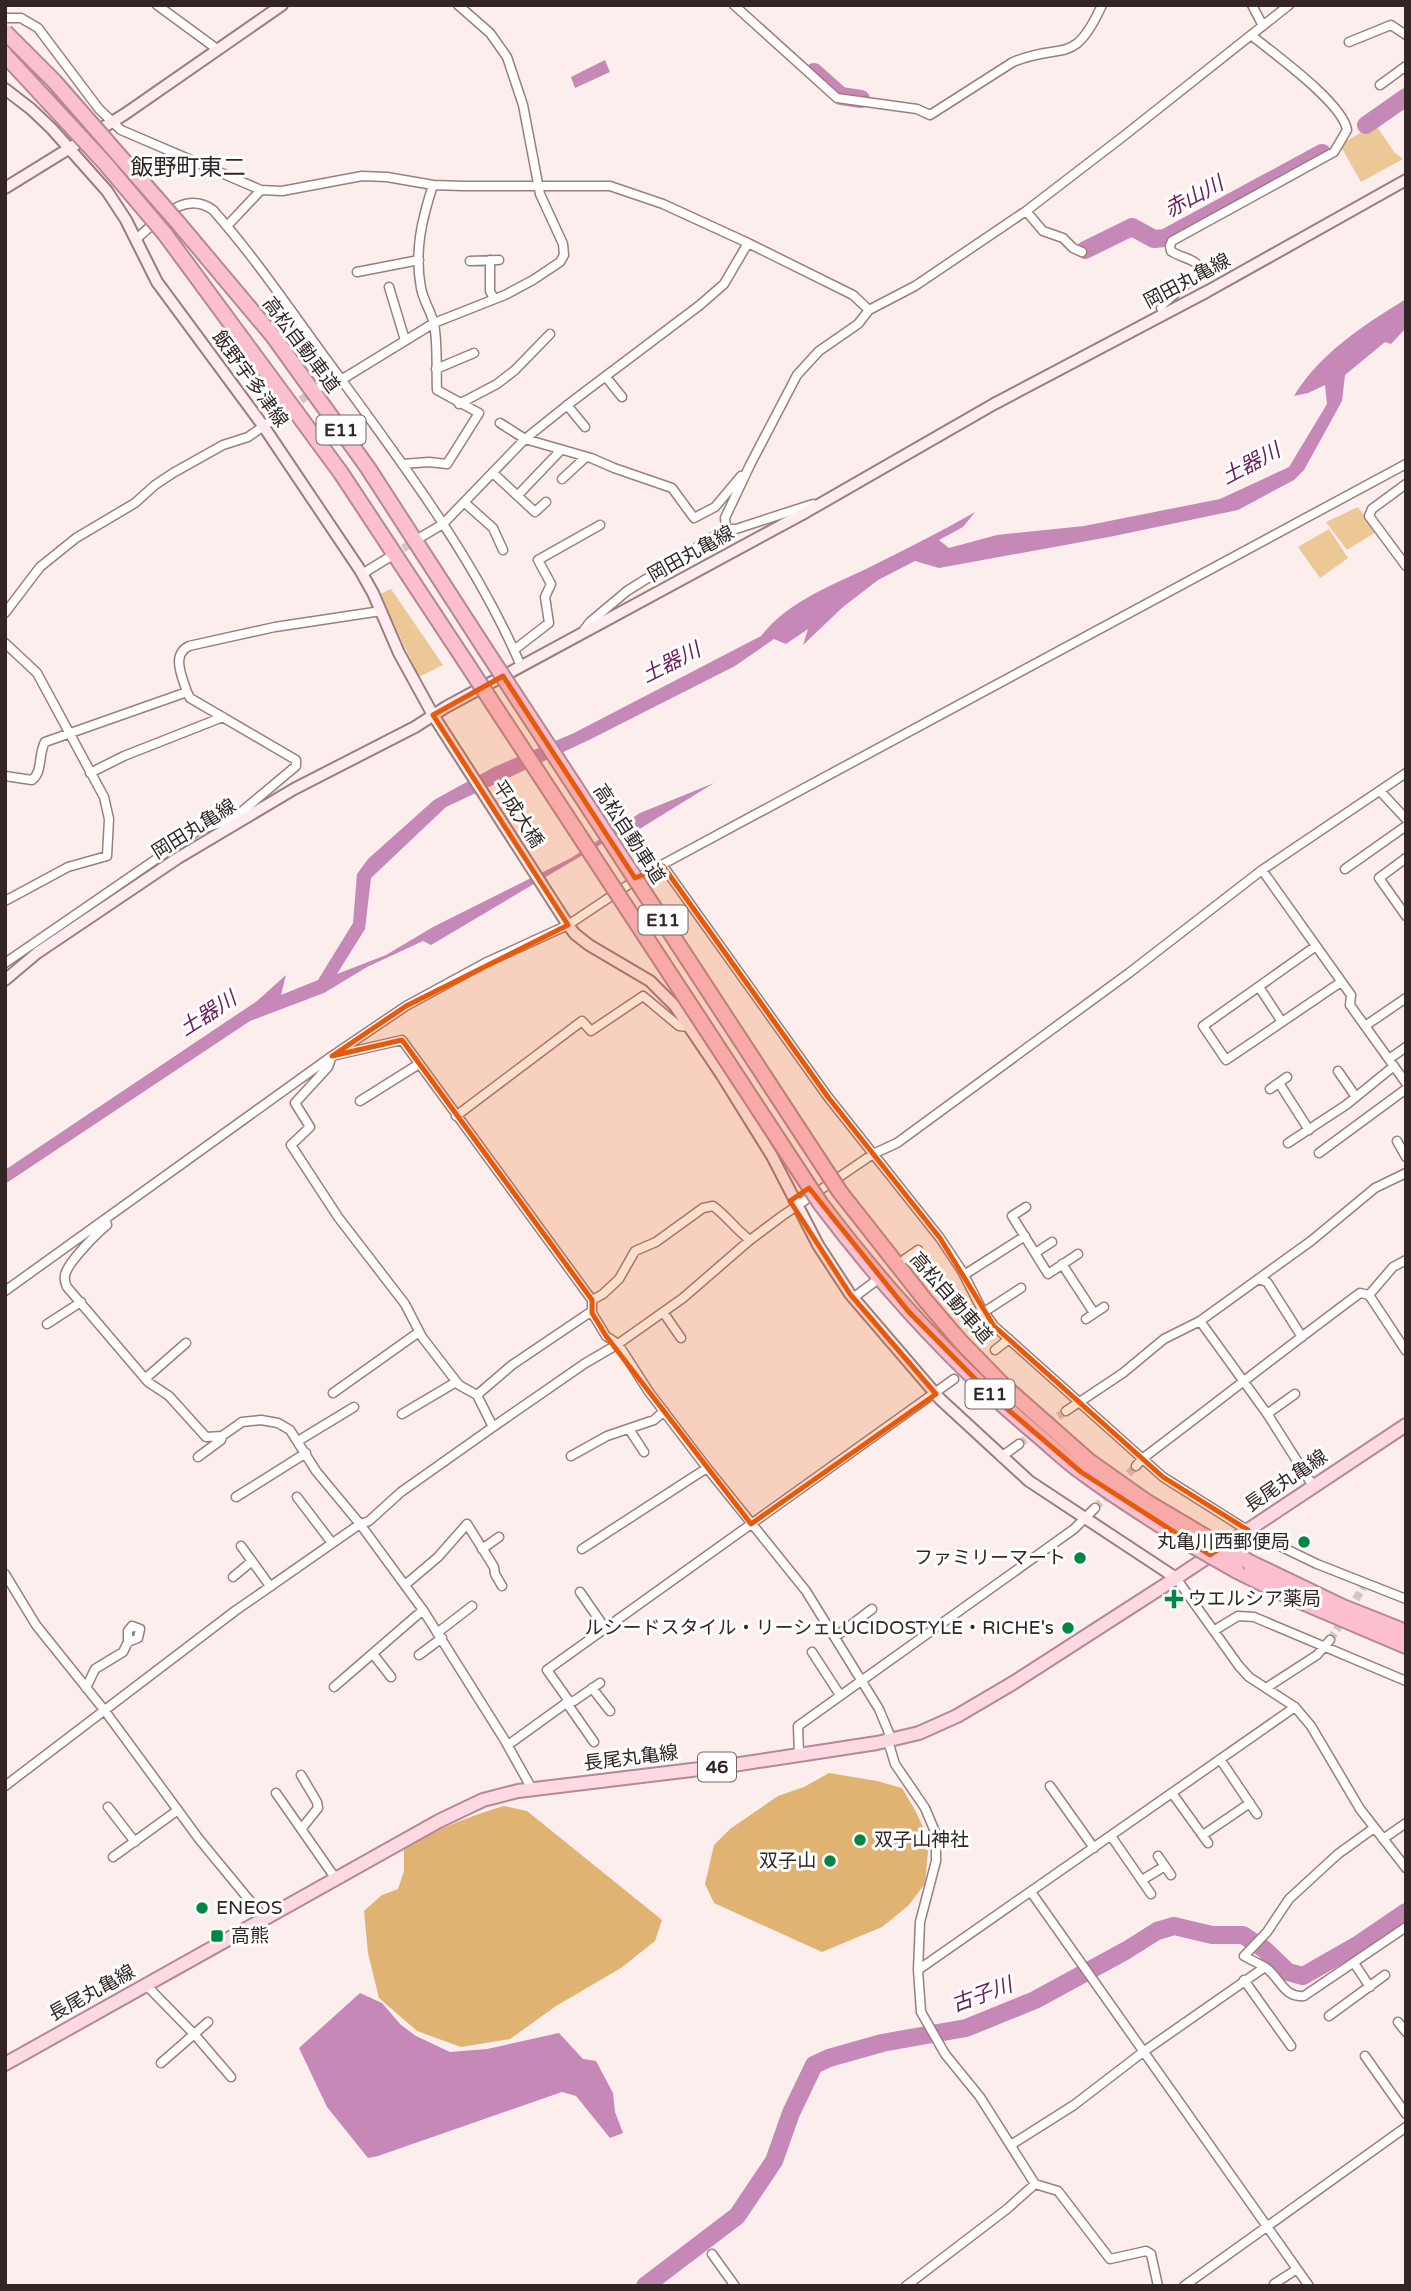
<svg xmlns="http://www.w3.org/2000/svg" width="1411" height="2291" font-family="'Varela Round','Noto Sans JP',sans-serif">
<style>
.green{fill:#ebc895}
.forest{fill:#e0b372}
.water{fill:#c688b7}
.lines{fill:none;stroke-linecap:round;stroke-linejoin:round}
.river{stroke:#c688b7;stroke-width:18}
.street-tunnel{stroke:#d4c6c4;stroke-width:8;stroke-dasharray:8 4;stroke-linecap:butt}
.street-casing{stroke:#9c7e7a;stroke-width:11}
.secondary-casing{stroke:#9c7e7a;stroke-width:14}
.primary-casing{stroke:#b58994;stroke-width:16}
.highway-casing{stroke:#b58994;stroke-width:18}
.street{stroke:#fff;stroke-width:8}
.secondary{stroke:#feecf1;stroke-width:10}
.primary{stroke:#fdd9e3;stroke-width:12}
.highway{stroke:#fcbfd0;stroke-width:14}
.highway-bridge-casing{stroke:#b58994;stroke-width:18;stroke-linecap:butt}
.highway-bridge{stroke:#fcbfd0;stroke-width:14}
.marked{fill:#e8590c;fill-opacity:0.2;stroke:#e8590c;stroke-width:5;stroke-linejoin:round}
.poi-dot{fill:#008743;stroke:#fff;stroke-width:2.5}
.labels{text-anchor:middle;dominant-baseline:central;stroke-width:6;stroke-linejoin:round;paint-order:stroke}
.shield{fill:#fff;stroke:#706666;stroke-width:2}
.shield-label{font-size:18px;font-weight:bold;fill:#322524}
.street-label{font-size:19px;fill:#322524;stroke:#fff}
.poi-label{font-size:19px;fill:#322524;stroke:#fff;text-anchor:end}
.water-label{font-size:21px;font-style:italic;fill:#6a215e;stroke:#fff}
.quarter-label{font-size:23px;fill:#322524;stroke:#fff}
</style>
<rect width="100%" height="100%" fill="#fceeec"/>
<!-- green -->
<path class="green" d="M1375,124l19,28 9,7 -42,23 -21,-37z
M1358,507l18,25 -29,18 -21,-28z
M1329,529l19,29 -28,20 -22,-31z
M391,589l52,76 -24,12 -39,-83z"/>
<!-- forest -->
<path class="forest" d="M829,1773l48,8 25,7 13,22 14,30 -4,44 -17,22 -26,21 -60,25 -108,-49 -9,-19 9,-39 16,-16 48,-33 26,-9z
M504,1806l23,5 135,109 -7,21 -34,27 -65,38 -46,33 -49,8 -44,-16 -38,-33 -11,-45 -4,-42 18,-16 16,-6 6,-18v-23c31,-18 65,-32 100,-42z"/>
<!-- water -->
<path class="water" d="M605,60l5,12 -35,16 -4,-11z
M1406,299v29l-15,16 -6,-2 -40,33 -3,26 -38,69 -10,10 -56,30 -129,27 -170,31 -24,-7 -37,19 -35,27 -40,38 5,-16 -22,15 -12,-5 -39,27 -144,73 -145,68 -75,71 -6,51 -28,45 49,-19 47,-28 138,-69 69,-45 74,-30 -81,50h-13l-189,112 -8,-4 -56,26 -43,26 -74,28 -245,163v-14l252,-169 29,-26 -5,20 37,-15 35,-57 4,-49 11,-15 66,-59 60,-33 80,-34 187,-97c28,-36 73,-51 113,-71 34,-17 68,-34 101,-53l-12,15 -24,13 10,8 48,-13 87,-9 136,-27 69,-32 38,-63 -2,-19 -17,8 -14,3c26,-43 70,-71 112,-97z
M360,1993l22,10 19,22 15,11 34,16 37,-3 72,-16 24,26 13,2 17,32 2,19 8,21 -13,5 -34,-42 -14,-4 -184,64 -10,2 -41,-51 -28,-59z"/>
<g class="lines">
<!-- river -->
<path class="river" d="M814,72l27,24 20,3
M1366,125l40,-28
M1085,250l47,-23 22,12 11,-1 157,-85
M645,2286l92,-70 37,-55 17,-48 23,-48 15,-7 53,-15 84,-15 69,-28 92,-50 30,-19 17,-5 38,9h31l21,14 24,23 15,4 56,-32 47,-32"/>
<!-- street-tunnel -->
<path class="street-tunnel" d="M291,407l23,-16
M393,555l25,-16
M1019,1444l47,-33
M1095,1508l41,-42
M1330,1640l33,-52"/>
<defs>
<path id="street" d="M157,5l60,44
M734,5l103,93 80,11 13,6 83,-53c51,-21 60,6 89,-57
M1252,5l11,21
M5,18h16l17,10 61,81 22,21 140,60 21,1 80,-15 25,1 46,8 30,1h147l53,18 85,39 105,52 16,15
M1349,42l42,-17 15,10
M1380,85l26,-19
M1026,211l17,20 20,7 10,10 9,4
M227,226l34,-36
M136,239c22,-18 48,-50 77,-29 46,52 84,110 125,165 67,92 138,186 183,291
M490,260v31l4,8
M470,261l29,-1
M357,272l62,-12
M389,287l16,53
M1164,314l-3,-6 2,-4 35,-30 2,-5c-4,-11 -20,-11 -29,-18l-1,-5 2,-5 162,-89 13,-22c-4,-27 -74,-77 -96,-95
M436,369l38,-16
M606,377l16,20
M341,380l93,-57 71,-28 28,-15 27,-18 4,-7 -1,-11 -23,-50 -17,-89 -16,-48 -17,-24 -32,-28
M317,389l21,-14
M459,404l38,-20 18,-14 35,-36
M567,405l18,22
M500,423l25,16 66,19 23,10 58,20 22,30 21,-11 26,-31
M402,464l27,-2 18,2 32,-51 -42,-23c-1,-21 1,-46 -3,-66 -3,-13 -11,-24 -13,-36 -7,-37 1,-69 12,-103
M493,473l42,39 11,-10
M562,479l24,-22
M1406,484l-34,25 -3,7 37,50
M518,495l43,-45
M465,503l28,25 10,22
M726,529h10l77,-25
M421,537l22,-13 82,-85 45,-36 130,-98 24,-21 24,-41
M362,574l26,-16
M5,613l35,-46 36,-29 59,-35 20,-18 18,-12 50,-28 25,-8 37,-26
M584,630l6,-8 37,-31 99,-62 -1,-11 25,-53 47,-90 22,-24 39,-27 11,-14 46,-24 111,-75 99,-76 164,-130
M5,643l32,30 67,124 5,22 -2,37 -39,11 -63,34
M514,650l35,-27 -4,-26 6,-13 -13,-24 62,-35
M187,692l3,6 106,62v6l-62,52 1,4
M90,773l34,-17 99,-39
M5,776l27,4c11,-8 6,-26 13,-38l142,-50c-5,-16 -16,-37 2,-46l86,-19 106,-16
M1380,791l26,28
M1406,858l-27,20 27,38
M663,866l165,231 112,141 22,33 19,37 13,18 169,151 76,48 20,11 58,28 89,35
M1345,869l61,-43
M1262,870l89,125 -1,10 15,21 41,-28
M1316,946l-113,80 23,34 115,-78
M5,963l192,-132 37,-13
M1259,987l23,35
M1365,1026l41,57
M1389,1059l17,-12
M1338,1071l18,26
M1279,1083l30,47
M1270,1089l17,-12
M360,1101l59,-37
M456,1116l126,-95 9,10 52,-35 36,30 10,1
M1397,1141l9,16
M1288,1143l58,-38 48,-39
M1319,1153l87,-64
M1026,1207l-14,9 36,58 30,-20
M105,1219l2,6c-11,9 -39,37 -42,50 -1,6 0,7 2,12l81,95 21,14 37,41 16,-1 20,-14 19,-2 17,3 12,7 26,41 44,53 63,86 81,129 28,50
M1035,1253l17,-11
M905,1259l13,-9
M1062,1264l32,49
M964,1275l61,-39
M1258,1279l9,3 35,55
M5,1291l327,-235 74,-50 79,-43 83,-38 75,-50 763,-411
M1369,1295l37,56
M1369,1295l24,-28 13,-7
M853,1298l20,-15
M592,1300l11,-6 16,-15 16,-28 21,-9 47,-34 10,-2c14,10 23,24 37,34
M663,1312l18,26
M984,1312l37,-24
M1086,1319l18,-12
M47,1324l34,-22
M995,1350l14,-11
M146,1378l40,-35
M333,1393l86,-61
M477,1395l35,-30 80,-54
M1066,1411l57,-38 41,-34 36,-18
M402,1414l54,-32
M1267,1414l28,-20
M493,1427l-16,-32 -18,-10 -37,-48 -17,-33 -67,-87 -47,-72 19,-18 -15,-24 33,-36 4,-11 70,-16 190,260v13l14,23 12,8 31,48 58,76 99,123 73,118 10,24 -1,8 7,23 30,44 11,26v27l-16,61 -2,48 3,42 24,42 35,43 55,87 23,7 52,68 36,-8 5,3 7,32
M629,1429l15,23
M298,1441l56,-34
M571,1456l36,-20 47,-16 10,-9
M198,1457l23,-17 1,-4
M1001,1457l18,-13
M1136,1466l6,-7c73,-55 145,-112 218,-166l9,2
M1313,1486l-45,-71 -68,-94 111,-80 64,-53 31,-15
M236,1497l70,-44
M297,1497l35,46
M241,1546l29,40
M482,1549l17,-12
M582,1549l125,-81
M5,1574l31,51 69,86 94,128 65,79
M233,1577l19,-16
M1176,1578l63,88 10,11 46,30 16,19 49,83 46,59
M405,1585l33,-28 29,-33 27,43 1,7 7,12
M580,1592l25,36
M1215,1630l23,-14 16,1 152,64
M437,1633l35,-27
M835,1637l37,-28
M812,1652l28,43
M373,1654l18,23
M419,1655l23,-17
M334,1687l89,-77
M86,1688l9,-19 28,-17 5,-10v-11l4,-5 8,3 -2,9 -10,4
M592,1688l18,23
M1266,1688l51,-33 13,-15
M569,1701h5l26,-18
M566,1702l28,40
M508,1745l61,-44 -22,-31 407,-291
M799,1755l-1,-29 276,-197 21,-21
M1220,1759l37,55
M301,1775l16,27 1,6 -16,20
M5,1786l230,-175 125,-87 9,-3 32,-29 92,-65 91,-63 34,-20 65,-46 67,-58 32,-24 91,-62 24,-11 232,-170 133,-103 144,-97
M1050,1786l44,62
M276,1793l60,86
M1172,1793l36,50
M108,1807l27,35
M1203,1835l47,-32
M1111,1836l40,58
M1383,1839l23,-16
M1158,1856l13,19
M113,1857l65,-47
M1142,1880l23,-14
M1031,1892l278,394
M1354,1963l16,24
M1265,1967c15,10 18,31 39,29l102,-69
M918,1970l377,-263
M1244,1980l47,66
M146,1985l48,49 37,43
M1329,2016l56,-41
M1398,2022l8,10
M1365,2056l41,58
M161,2063l47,-41
M1011,2145l63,-40 69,-53 122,-85 -21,-11 23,-24 22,-33 49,-45 36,-26
M712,2254l23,32
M1274,2284l23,-15
M906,2286l101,-77 28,-25
M1184,2286l222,-159"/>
<path id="secondary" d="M5,89l26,20 21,20 55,62 19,29 31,62 107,145 96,143 13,23 26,60 34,62 135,210 7,9 14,11 61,36 25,25 46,68 51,82 46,89 32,49 90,105 89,82 147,97
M5,188l120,-74 157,-109
M5,980l32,-27 141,-95 116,-69 121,-62 31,-20 360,-195 188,-108 214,-113 198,-111"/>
<path id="primary" d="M5,2064l434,-243 44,-21 35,-9 215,-26 144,-22 42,-10 38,-17 56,-33 163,-105 230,-153"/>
<path id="highway" d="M179,224l94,112 95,132 117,181
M165,234l176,239 124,188
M840,1192l85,108 36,42 42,43 86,76 58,41 59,35
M820,1203c64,85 133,161 214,229 17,14 32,29 49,41 36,27 74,50 112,74
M1249,1562l94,45 63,25
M1237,1571l49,24 120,51"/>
</defs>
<!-- street casing -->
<use href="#street" class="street-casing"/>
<!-- secondary casing -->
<use href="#secondary" class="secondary-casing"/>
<!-- primary casing -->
<use href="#primary" class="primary-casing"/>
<!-- highway casing -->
<use href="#highway" class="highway-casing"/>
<!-- street -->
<use href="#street" class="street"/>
<!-- secondary -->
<use href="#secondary" class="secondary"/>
<!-- primary -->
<use href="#primary" class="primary"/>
<!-- highway -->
<use href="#highway" class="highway"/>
<defs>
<path id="highway-bridge" d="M5,32l49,49 125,143
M5,55l99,107 61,72
M485,649l355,543
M465,661l355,542
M1206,1537l43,25
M1195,1547l42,24"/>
</defs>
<!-- highway-bridge casing -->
<use href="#highway-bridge" class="highway-bridge-casing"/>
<!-- highway-bridge -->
<use href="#highway-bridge" class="highway-bridge"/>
</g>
<!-- marked area -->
<path class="marked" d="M503,676l132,202 28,-12 165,231 112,141 54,88 169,151 85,53 -38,25 -129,-83 -89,-76 -84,-85 -99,-123 -19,13 60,93 86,100 -185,130 -145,-188 -14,-23v-13l-190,-260 -70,16 74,-50 162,-81 -135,-210z"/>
<!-- markers -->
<g class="poi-dot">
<circle cx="1304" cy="1542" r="7"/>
<circle cx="1080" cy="1558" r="7"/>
<path d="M1170.5 1588.5h7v7h7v7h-7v7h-7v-7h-7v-7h7z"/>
<circle cx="1068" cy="1628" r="7"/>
<circle cx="860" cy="1840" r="7"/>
<circle cx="830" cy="1861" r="7"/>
<circle cx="202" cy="1908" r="7"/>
<rect x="210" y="1929" width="14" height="14" rx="3.5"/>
</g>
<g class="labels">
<!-- shield labels -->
<g class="shield">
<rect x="316.5" y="415.5" width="49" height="29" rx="5"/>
<rect x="638.5" y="905.5" width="49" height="29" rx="5"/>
<rect x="965.5" y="1379.5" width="49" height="29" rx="5"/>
<rect x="698" y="1752.5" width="38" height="29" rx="5"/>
</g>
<g class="shield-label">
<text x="341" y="430">E11</text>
<text x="663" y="920">E11</text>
<text x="990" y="1394">E11</text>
<text x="717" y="1767">46</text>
</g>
<!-- street labels -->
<g class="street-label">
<text transform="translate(1187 281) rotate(-28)">岡田丸亀線</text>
<text transform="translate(301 345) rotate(53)">高松自動車道</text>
<text transform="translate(250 379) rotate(54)">飯野宇多津線</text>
<text transform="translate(691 554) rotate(-29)">岡田丸亀線</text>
<text transform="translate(518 814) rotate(57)">平成大橋</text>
<text transform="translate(194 829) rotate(-32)">岡田丸亀線</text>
<text transform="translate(629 834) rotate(57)">高松自動車道</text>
<text transform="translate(951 1298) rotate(49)">高松自動車道</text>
<text transform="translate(1286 1481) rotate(-34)">長尾丸亀線</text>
<text transform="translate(631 1758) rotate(-7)">長尾丸亀線</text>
<text transform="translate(92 1993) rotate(-29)">長尾丸亀線</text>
</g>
<!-- poi labels -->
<g class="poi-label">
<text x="1290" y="1542">丸亀川西郵便局</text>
<text x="1066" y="1558">ファミリーマート</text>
<text x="1188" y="1599" text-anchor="start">ウエルシア薬局</text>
<text x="1054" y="1628">ルシードスタイル・リーシェLUCIDOSTYLE・RICHE's</text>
<text x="874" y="1840" text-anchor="start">双子山神社</text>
<text x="816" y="1861">双子山</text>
<text x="216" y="1908" text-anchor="start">ENEOS</text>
<text x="231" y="1936" text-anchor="start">高熊</text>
</g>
<!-- water labels -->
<g class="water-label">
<text transform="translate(1194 197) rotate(-28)">赤山川</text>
<text transform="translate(1251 464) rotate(-28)">土器川</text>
<text transform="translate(671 663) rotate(-27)">土器川</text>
<text transform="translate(208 1014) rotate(-33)">土器川</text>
<text transform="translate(982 1995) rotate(-20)">古子川</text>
</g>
<!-- quarter labels -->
<g class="quarter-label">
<text x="188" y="168">飯野町東二</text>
</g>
</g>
<!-- border -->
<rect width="1411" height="2291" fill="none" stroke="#322524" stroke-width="14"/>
</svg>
